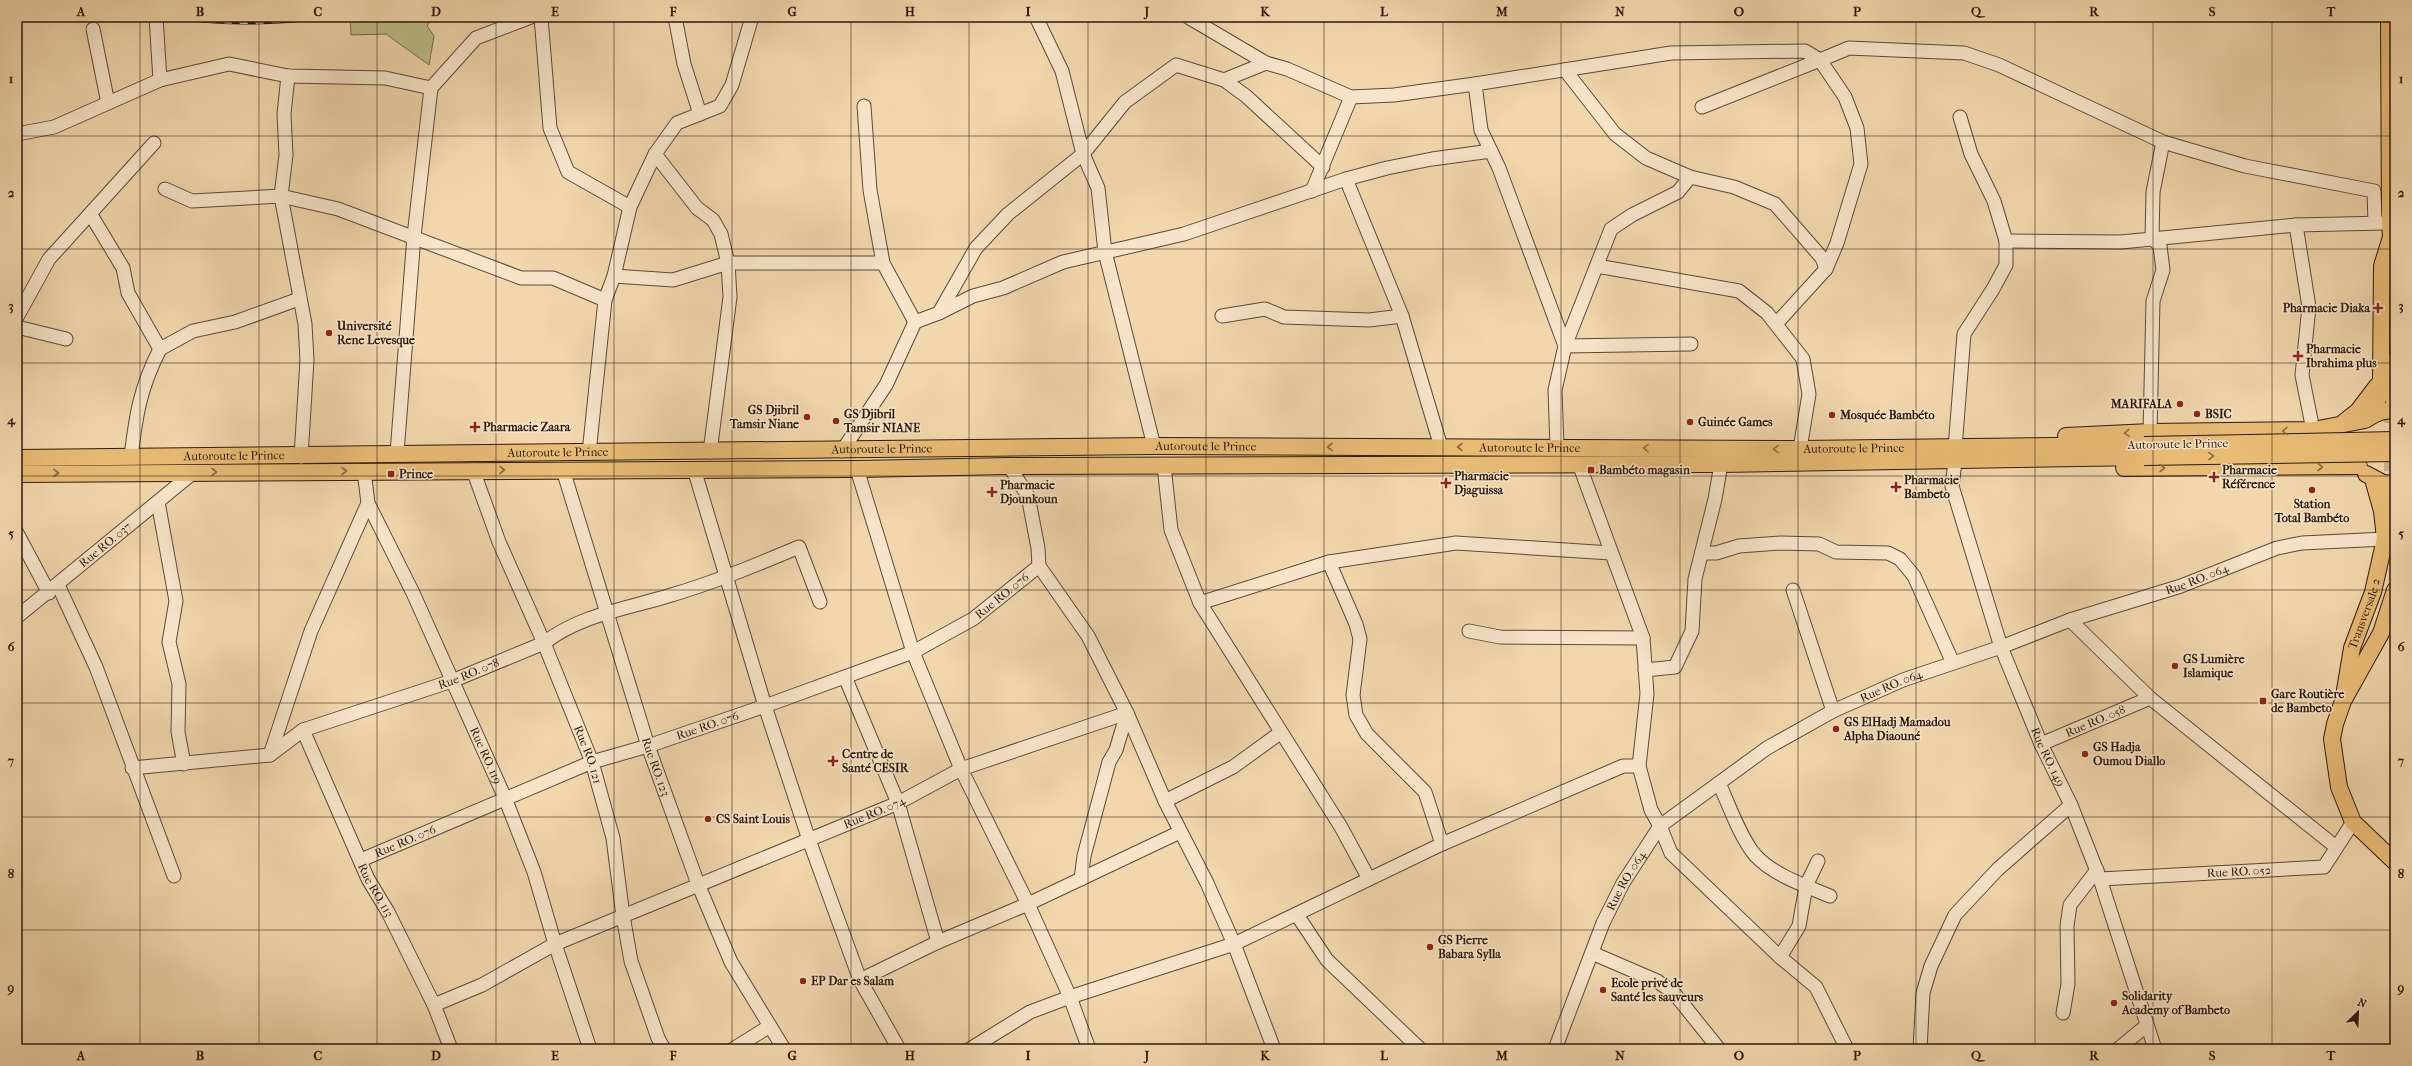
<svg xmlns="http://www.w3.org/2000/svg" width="2412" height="1066" font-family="'IM FELL French Canon',serif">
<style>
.green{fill:#bcbe89;stroke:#746c4c}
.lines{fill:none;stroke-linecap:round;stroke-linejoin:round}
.major-tunnel{stroke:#cab18d;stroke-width:16;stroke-dasharray:16 8;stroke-linecap:butt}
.minor-casing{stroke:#5d4936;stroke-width:15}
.major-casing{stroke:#2b1a0e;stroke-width:18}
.minor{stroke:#f7e5ca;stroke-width:13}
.major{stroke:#e9bc76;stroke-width:16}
.rail-casing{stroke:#2b1a0e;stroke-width:4}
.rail{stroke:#f7e5ca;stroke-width:2.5;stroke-dasharray:8;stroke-linecap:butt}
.major-bridge-casing{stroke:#2b1a0e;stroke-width:18;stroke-linecap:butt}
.major-bridge{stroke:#e9bc76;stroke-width:16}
.oneway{stroke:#8a6b42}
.grid{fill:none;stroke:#2b1a0e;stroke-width:1;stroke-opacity:0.55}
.poi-dot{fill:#8f2418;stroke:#f7e5ca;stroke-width:1.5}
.labels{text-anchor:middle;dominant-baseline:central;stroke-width:3;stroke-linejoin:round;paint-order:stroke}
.poi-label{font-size:12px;font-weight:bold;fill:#2b1a0e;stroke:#f7e5ca;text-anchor:start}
.street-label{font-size:12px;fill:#2b1a0e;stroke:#f7e5ca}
.neatline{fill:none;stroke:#2b1a0e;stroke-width:1.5}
.grid-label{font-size:13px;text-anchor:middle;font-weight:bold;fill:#2b1a0e}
</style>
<rect width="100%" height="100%" fill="#f2d7ad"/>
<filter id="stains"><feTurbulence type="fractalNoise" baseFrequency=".005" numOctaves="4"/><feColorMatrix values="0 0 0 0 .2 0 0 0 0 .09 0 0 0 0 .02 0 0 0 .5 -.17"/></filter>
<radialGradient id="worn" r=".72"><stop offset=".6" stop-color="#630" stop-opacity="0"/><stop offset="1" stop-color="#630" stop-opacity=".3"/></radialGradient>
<!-- green -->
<path class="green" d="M350,17h83l-6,9 7,10 -5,29 -43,-31 -35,1z"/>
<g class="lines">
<!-- major-tunnel -->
<path class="major-tunnel" d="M2392,495v-98"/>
<defs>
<g id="minor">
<path d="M156,17l4,63"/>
<path d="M541,17l9,111 18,44 62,35"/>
<path d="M675,17l9,47 16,50"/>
<path d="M1036,17l26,54 21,83 15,34 7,64 49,194"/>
<path d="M1188,17l78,46"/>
<path d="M93,29l15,74"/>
<path d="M288,76l-4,38 2,41 -5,41 24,128 2,36 -6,97"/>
<path d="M1224,80l42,-17 21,6 64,28 43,-2 81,-11 196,-31 134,-2 15,9 29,-12 115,5 35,12 164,77 82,24 129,25 1,31"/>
<path d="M1475,84l6,46 18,38 66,178 126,-2"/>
<path d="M864,106l6,84 13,73 32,59"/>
<path d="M1702,107l118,-47 25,37 12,31 4,36 -24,79 -11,26 -50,55"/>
<path d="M17,134l37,-7 106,-47 69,-16 59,12 97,2 46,10"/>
<path d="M1690,177l44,10 41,17 47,54 4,11"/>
<path d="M1346,179l56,137 39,131"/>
<path d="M165,189l27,12 89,-5 57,13 183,69h32l52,22"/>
<path d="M1312,191l39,-94"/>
<path d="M91,215l32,53 5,25 32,56 33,-18 42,-9 64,-23"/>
<path d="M2296,225l13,82 -7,68 11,55"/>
<path d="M2006,241l115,1 175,-17 88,-2"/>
<path d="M1597,266l142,25 28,22 36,46 6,35 -9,55"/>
<path d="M614,276l59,4 55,-17 -7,-29 -8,-14 -16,-12 -42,-54"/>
<path d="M939,313l34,-17 30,-8 60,-26 121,-28 162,-55 41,-11 45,-9 59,-8"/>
<path d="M1222,316l43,-7 19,8 85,3 33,-4"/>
<path d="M17,317l32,-58 105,-116"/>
<path d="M17,327l49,12"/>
<path d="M2150,432l3,-131 10,-31 -3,-24 -8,-8 1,-46 10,-50"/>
<path d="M1557,447l-2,-57 10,-44 46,-117 21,-14 46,-23 12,-15 -44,-19 -31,-24 -50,-64"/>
<path d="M1955,448l9,-114 29,-45 13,-24v-24l-12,-40 -23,-47 -11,-37"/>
<path d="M842,451l44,-66 29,-63 24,-9 37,-65 32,-34 75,-60 42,-52 51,-37 48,15 22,16 77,71"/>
<path d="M710,452l20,-155 -2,-34h155"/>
<path d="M397,453l17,-217 17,-148 45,-50 55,-21"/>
<path d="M589,453l16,-153 9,-24 16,-69 25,-53 22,-31 43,-17 12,-21 20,-68"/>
<path d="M131,457c5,-42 9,-69 29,-108"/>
<path id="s1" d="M1955,462l-3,24 49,161 40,97 30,61 29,74 55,170"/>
<path d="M1579,464l64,174 4,56 -8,72 12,44 9,16 11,27 109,104 36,30 31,62"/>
<path d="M1009,466l19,30 10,52 1,18 49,70 39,77 38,88 42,82 27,61 40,105"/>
<path d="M1164,466l7,64 29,73 141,224 28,52"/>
<path d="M694,469l71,237 44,134 51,140 39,69"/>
<path d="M857,469l56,183 48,117 67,135 42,93 19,52"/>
<path id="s2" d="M473,470l26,72 45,101 48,119 21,76 10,78 8,45 27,77 6,11"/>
<path id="s3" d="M563,470l85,276 50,138 33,78 53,87"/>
<path id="s4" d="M364,471l4,32 45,90 92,205 29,74 21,72 35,105"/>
<path d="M158,502l18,99 -7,41 10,42 -1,48 6,32"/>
<path d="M17,533l32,60"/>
<path d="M1702,553h14l23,-7 42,-3 38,1 17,8 52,1 12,6 14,17 39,87"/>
<path d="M1329,562l27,62 4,15 -7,56 3,20 11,19 58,58 17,52"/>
<path d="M58,585l38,82 78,209"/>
<path d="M1793,590l40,121"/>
<path d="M1200,603l129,-41 127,-19 155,10"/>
<path id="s5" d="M17,617l177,-145"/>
<path d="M2070,620l80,78 186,149"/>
<path d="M1469,631l31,6 143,1"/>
<path d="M1645,670l30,-3 17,-36 3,-52 20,-80 6,-35"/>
<path d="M845,677l53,126 40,139"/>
<path id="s6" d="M303,730l65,149 20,33 46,93 17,44"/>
<path id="s7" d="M2041,744l109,-46"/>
<path d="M270,755l41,-124 57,-128"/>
<path id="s8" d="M132,768l138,-13 33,-25 149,-49 92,-38c36,-28 81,-34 124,-47 45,-13 88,-31 131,-49l21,55"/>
<path d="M1719,783c9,20 22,56 36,72 18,20 51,31 75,41"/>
<path d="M1165,801l68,-34 47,-34"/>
<path id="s9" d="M361,860l231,-98 56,-16 117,-40 148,-54 60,-33 66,-53"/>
<path d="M1081,879l3,-23 25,-94 7,-12 11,-37"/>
<path id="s10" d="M2100,879l224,-12 29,-45"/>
<path d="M1297,915l30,45 93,89"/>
<path d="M1592,953l65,28 17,12 45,56"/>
<path d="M1780,957l19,-31 7,-40 12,-25"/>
<path d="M860,980l78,-38 90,-38 152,-72"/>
<path id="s11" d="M434,1005l48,-20 73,-41 343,-141 63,-34 166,-56"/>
<path d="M2063,1013l5,-29 -1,-58 3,-21 27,-35"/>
<path d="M733,1049l37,-23"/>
<path d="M970,1049l60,-37 40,-15 164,-53 208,-100 181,-78h16"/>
<path id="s12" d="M1555,1049l48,-126 20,-40 37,-57 107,-78 66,-37 70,-31 98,-33 69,-27 111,-34 96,-38 25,-5 83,-4"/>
<path d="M1920,1049l3,-56 8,-27 24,-51 43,-46 73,-64"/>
<path d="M2118,1049l28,-23"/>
</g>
<g id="major">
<path d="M2389,17l1,206 1,14 4,13"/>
<path d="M2392,362v35"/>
<path d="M2375,413l6,-33 1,-114 9,-29"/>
<path d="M2367,419c9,-7 17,-9 28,-9"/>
<path d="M2344,422l14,-11 19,-25"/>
<path d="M2066,436l84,-4 163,-2 52,-10"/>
<path id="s13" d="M17,458l1137,-12 646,3 344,-4"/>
<path d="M2124,468l235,-2"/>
<path d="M17,474l840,-5 152,-3 712,-2 423,-7"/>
<path d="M2366,474l17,9 12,1"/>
<path d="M2392,495l1,32"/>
<path d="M2395,590l-14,43 -38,68 -8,23 -3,15 7,48 14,35 42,40"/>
<path id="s14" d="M2345,690l7,-42 21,-56 12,-53 -3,-28 -9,-32"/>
</g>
</defs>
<!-- minor casing -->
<use href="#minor" class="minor-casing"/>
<!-- major casing -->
<use href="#major" class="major-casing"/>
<!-- minor -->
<use href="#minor" class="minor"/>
<!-- major -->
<use href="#major" class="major"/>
<defs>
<path id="rail" d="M176,17c49,8 98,7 147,0"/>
</defs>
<!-- rail casing -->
<use href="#rail" class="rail-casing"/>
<!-- rail -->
<use href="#rail" class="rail"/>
<defs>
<path id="major-bridge" d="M2144,445l251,-5
M2144,457l251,-4"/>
</defs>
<!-- major-bridge casing -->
<use href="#major-bridge" class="major-bridge-casing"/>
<!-- major-bridge -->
<use href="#major-bridge" class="major-bridge"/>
</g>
<!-- one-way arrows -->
<defs><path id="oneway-chevron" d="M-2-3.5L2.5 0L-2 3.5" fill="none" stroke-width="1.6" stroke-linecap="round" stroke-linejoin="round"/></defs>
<g class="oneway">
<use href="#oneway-chevron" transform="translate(2285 431) rotate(179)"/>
<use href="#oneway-chevron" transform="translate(2127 433) rotate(177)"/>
<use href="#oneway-chevron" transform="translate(1330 447) rotate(-180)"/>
<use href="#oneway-chevron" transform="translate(1460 447) rotate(180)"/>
<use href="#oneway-chevron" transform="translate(1646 448) rotate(-179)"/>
<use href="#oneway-chevron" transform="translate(1776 449) rotate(-179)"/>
<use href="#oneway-chevron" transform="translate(2211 456) rotate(-1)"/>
<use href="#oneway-chevron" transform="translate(2320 467)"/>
<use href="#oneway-chevron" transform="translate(2162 468)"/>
<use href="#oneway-chevron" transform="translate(502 470)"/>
<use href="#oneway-chevron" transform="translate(344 471)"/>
<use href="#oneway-chevron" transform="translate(214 472)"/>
<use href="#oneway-chevron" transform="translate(56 473)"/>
</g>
<!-- grid -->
<path class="grid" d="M140,17v1032M259,17v1032M377,17v1032M496,17v1032M614,17v1032M732,17v1032M851,17v1032M969,17v1032M1088,17v1032M1206,17v1032M1324,17v1032M1443,17v1032M1561,17v1032M1680,17v1032M1798,17v1032M1916,17v1032M2035,17v1032M2153,17v1032M2272,17v1032M17,136h2378M17,249h2378M17,363h2378M17,476h2378M17,590h2378M17,703h2378M17,817h2378M17,930h2378"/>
<!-- markers -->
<g class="poi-dot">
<path d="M2376 302h4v4h4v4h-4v4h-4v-4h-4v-4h4z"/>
<circle cx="329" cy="333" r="4"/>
<path d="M2296 350h4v4h4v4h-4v4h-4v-4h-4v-4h4z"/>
<circle cx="2180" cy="404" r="4"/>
<circle cx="2197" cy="414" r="4"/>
<circle cx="1832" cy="415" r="4"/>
<circle cx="807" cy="417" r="4"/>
<circle cx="836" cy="421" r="4"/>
<circle cx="1690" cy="422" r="4"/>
<path d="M473 421h4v4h4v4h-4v4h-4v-4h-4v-4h4z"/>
<rect x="1587" y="466" width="8" height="8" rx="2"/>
<rect x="387" y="470" width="8" height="8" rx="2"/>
<path d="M2212 471h4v4h4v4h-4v4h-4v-4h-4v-4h4z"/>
<path d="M1444 477h4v4h4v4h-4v4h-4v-4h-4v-4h4z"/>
<path d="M1894 481h4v4h4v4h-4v4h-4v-4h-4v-4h4z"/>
<circle cx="2312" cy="490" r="4"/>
<path d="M990 486h4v4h4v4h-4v4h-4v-4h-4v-4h4z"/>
<circle cx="2175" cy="666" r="4"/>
<rect x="2259" y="697" width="8" height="8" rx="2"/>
<circle cx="1836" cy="729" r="4"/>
<circle cx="2085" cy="754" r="4"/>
<path d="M831 755h4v4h4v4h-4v4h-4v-4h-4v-4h4z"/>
<circle cx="708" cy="819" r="4"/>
<circle cx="1430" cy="947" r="4"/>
<circle cx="803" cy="981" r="4"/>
<circle cx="1603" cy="990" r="4"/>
<circle cx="2114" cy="1003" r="4"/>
</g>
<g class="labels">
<!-- poi labels -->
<g class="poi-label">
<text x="2370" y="308" text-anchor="end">Pharmacie Diaka</text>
<text x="337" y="326">Université<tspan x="337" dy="14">Rene Levesque</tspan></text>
<text x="2306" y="349">Pharmacie<tspan x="2306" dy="14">Ibrahima plus</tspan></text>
<text x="2172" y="404" text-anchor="end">MARIFALA</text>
<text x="799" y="410" text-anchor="end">GS Djibril<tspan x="799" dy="14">Tamsir Niane</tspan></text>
<text x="844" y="414">GS Djibril<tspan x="844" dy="14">Tamsir NIANE</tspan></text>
<text x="2205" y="414">BSIC</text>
<text x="1840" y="415">Mosquée Bambéto</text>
<text x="1698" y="422">Guinée Games</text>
<text x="483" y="427">Pharmacie Zaara</text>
<text x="1599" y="470">Bambéto magasin</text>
<text x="2222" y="470">Pharmacie<tspan x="2222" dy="14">Référence</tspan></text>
<text x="399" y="474">Prince</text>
<text x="1454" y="476">Pharmacie<tspan x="1454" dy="14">Djaguissa</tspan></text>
<text x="1904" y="480">Pharmacie<tspan x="1904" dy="14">Bambeto</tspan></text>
<text x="1000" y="485">Pharmacie<tspan x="1000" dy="14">Djounkoun</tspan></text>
<text x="2312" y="504" text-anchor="middle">Station<tspan x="2312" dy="14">Total Bambéto</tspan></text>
<text x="2183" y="659">GS Lumière<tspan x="2183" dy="14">Islamique</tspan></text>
<text x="2271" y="694">Gare Routière<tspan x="2271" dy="14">de Bambeto</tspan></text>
<text x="1844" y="722">GS ElHadj Mamadou<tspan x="1844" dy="14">Alpha Diaouné</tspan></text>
<text x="2093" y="747">GS Hadja<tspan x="2093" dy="14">Oumou Diallo</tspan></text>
<text x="842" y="754">Centre de<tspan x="842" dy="14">Santé CESIR</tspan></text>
<text x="716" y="819">CS Saint Louis</text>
<text x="1438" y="940">GS Pierre<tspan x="1438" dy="14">Babara Sylla</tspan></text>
<text x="811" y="981">EP Dar es Salam</text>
<text x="1611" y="983">Ecole privé de<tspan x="1611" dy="14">Santé les sauveurs</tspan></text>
<text x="2122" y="996">Solidarity<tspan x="2122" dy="14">Academy of Bambeto</tspan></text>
</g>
<!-- street labels -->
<g class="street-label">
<text transform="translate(2178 444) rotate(-1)">Autoroute le Prince</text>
<text stroke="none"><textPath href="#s13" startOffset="1189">Autoroute le Prince</textPath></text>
<text stroke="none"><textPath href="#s13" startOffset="1513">Autoroute le Prince</textPath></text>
<text stroke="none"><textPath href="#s13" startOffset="1837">Autoroute le Prince</textPath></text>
<text stroke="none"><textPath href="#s13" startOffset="865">Autoroute le Prince</textPath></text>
<text stroke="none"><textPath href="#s13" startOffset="541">Autoroute le Prince</textPath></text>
<text stroke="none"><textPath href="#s13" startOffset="217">Autoroute le Prince</textPath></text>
<text stroke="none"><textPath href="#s5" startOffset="114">Rue RO. 037</textPath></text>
<text stroke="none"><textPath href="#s12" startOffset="843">Rue RO. 064</textPath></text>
<text stroke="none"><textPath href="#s9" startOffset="696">Rue RO. 076</textPath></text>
<text stroke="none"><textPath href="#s14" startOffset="79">Transversale 2</textPath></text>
<text stroke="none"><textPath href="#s8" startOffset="355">Rue RO. 078</textPath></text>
<text stroke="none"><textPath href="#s12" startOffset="519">Rue RO. 064</textPath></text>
<text stroke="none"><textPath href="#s7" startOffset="59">Rue RO. 058</textPath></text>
<text stroke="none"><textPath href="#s9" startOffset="372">Rue RO. 076</textPath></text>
<text stroke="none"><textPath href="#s2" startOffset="307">Rue RO. 121</textPath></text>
<text stroke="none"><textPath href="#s4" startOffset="311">Rue RO. 119</textPath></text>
<text stroke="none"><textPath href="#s1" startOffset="312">Rue RO. 149</textPath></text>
<text stroke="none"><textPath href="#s3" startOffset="311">Rue RO. 123</textPath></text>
<text stroke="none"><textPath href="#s11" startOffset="481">Rue RO. 074</textPath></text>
<text stroke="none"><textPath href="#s9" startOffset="48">Rue RO. 076</textPath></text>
<text stroke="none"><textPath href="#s10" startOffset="139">Rue RO. 052</textPath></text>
<text stroke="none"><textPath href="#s12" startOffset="183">Rue RO. 064</textPath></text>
<text stroke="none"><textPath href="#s6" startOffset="176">Rue RO. 113</textPath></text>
</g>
</g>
<!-- margin -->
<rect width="2412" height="1066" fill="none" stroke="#f2d7ad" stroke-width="44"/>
<!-- north arrow -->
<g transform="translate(2358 1012) rotate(24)" stroke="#f7e5ca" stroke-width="3" paint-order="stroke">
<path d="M0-3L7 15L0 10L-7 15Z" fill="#2b1a0e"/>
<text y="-6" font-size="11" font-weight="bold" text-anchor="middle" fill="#2b1a0e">N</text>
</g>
<rect x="22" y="22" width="2368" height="1022" class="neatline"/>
<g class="grid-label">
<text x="81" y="16">A</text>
<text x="200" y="16">B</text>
<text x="318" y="16">C</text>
<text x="436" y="16">D</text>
<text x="555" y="16">E</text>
<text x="673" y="16">F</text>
<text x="792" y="16">G</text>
<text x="910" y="16">H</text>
<text x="1028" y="16">I</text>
<text x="1147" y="16">J</text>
<text x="1265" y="16">K</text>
<text x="1384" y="16">L</text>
<text x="1502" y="16">M</text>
<text x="1620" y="16">N</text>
<text x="1739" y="16">O</text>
<text x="1857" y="16">P</text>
<text x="1976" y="16">Q</text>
<text x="2094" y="16">R</text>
<text x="2212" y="16">S</text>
<text x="2331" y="16">T</text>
<text x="11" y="83">1</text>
<text x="2401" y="83">1</text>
<text x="11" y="197">2</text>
<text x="2401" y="197">2</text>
<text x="11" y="310">3</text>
<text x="2401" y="310">3</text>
<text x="11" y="424">4</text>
<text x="2401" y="424">4</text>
<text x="11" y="538">5</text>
<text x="2401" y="538">5</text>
<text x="11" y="651">6</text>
<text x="2401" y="651">6</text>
<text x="11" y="765">7</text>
<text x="2401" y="765">7</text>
<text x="11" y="878">8</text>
<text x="2401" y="878">8</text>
<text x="11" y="992">9</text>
<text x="2401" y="992">9</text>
<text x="81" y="1060">A</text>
<text x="200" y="1060">B</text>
<text x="318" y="1060">C</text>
<text x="436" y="1060">D</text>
<text x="555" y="1060">E</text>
<text x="673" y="1060">F</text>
<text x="792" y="1060">G</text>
<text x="910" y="1060">H</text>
<text x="1028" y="1060">I</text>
<text x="1147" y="1060">J</text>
<text x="1265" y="1060">K</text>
<text x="1384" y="1060">L</text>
<text x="1502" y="1060">M</text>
<text x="1620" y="1060">N</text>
<text x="1739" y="1060">O</text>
<text x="1857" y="1060">P</text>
<text x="1976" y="1060">Q</text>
<text x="2094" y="1060">R</text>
<text x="2212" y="1060">S</text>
<text x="2331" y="1060">T</text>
</g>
<rect width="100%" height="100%" filter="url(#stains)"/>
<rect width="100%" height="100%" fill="url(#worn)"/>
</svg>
